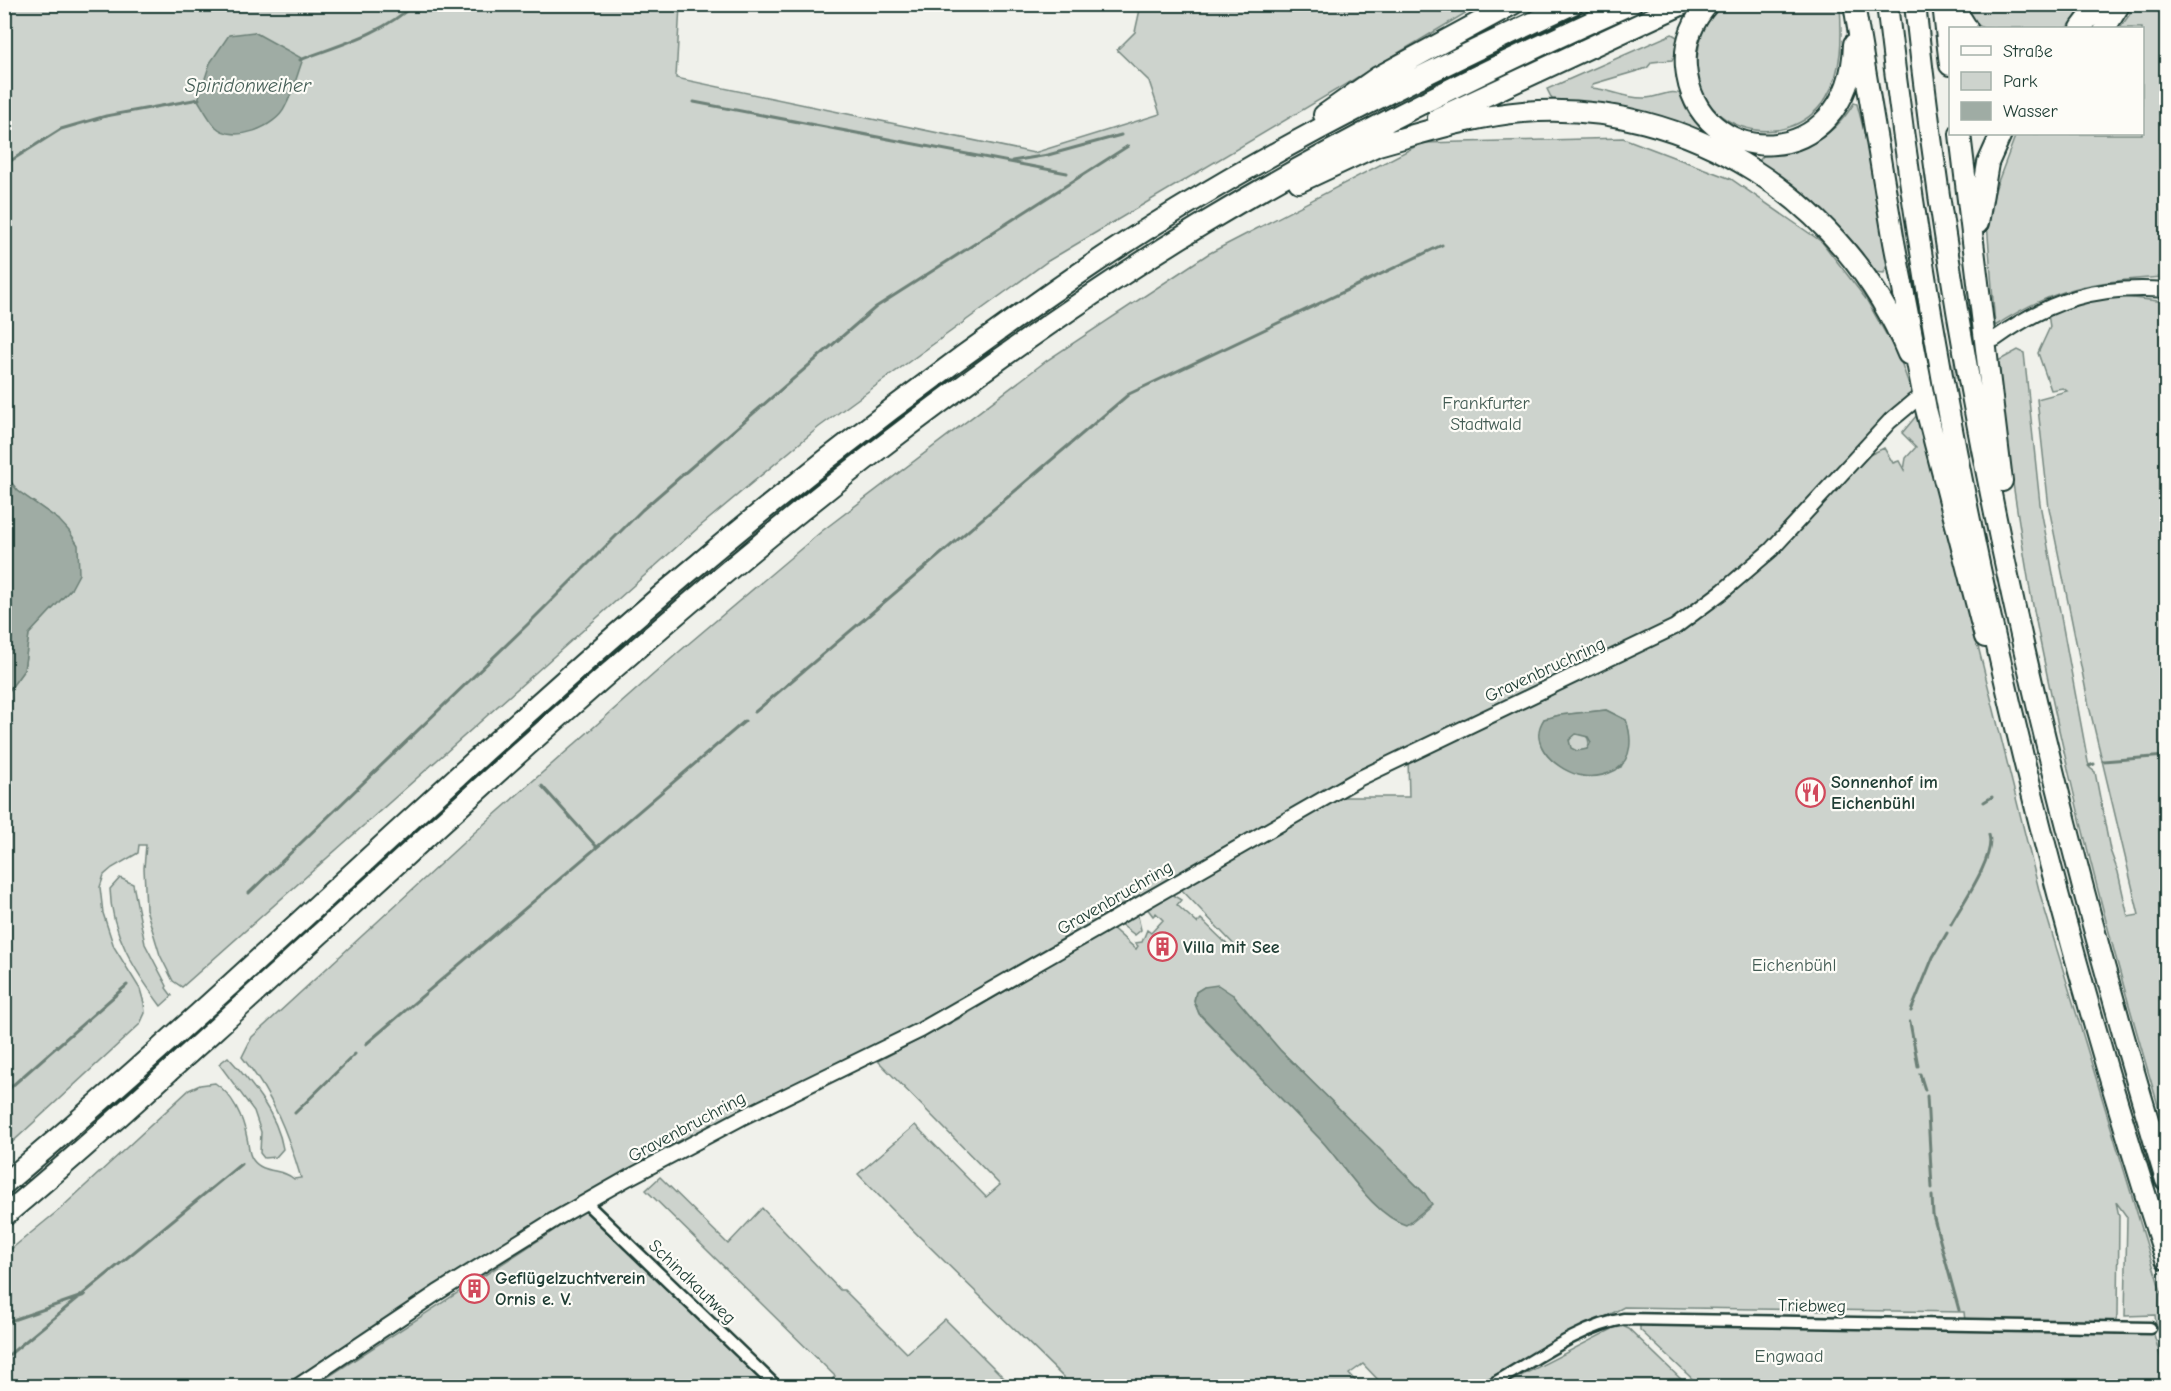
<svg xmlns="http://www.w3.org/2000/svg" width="2171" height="1391" font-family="'Comic Neue',sans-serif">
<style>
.green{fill:#cdd3cd;stroke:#768880;stroke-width:1.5;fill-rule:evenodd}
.water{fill:#9faca4;stroke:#6c8077;stroke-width:1.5;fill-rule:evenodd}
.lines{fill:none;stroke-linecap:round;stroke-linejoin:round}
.stream{stroke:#6c8077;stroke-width:3}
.tertiary-tunnel{stroke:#c6cdc6;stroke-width:14;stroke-dasharray:14 7;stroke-linecap:butt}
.minor-casing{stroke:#1f3d34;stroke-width:15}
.tertiary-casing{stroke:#1f3d34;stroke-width:18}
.motorway-casing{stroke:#1f3d34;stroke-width:24}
.minor{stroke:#fdfcf7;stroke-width:10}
.tertiary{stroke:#fdfcf7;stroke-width:14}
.motorway{stroke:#fdfcf7;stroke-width:20}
.labels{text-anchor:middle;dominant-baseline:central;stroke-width:4.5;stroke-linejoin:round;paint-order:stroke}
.park-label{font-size:18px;fill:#425b53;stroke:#fdfcf7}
.street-label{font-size:18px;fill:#1f3d34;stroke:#fdfcf7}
.poi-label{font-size:18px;font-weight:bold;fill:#1f3d34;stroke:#fdfcf7;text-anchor:start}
.water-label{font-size:20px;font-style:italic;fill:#455e56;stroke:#fdfcf7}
</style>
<rect width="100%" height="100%" fill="#f0f1eb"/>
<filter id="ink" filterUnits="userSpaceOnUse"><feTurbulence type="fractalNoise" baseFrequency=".0167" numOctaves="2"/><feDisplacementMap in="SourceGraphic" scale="12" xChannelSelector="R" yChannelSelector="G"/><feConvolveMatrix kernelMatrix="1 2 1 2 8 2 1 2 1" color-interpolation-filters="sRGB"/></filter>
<g filter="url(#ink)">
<!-- green -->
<path class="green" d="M5,5h675l-4,73 358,75 126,-39 -11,-33 -32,-31 18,-18 6,-27h338l-431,256 -229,166 -121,101 -516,459 -9,-6 -13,-26 -14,-46 -2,-41 2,-23h-7l-1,8 -26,15 -8,7 -4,12 3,26 11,34 26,42 4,14 1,10 -5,11 -135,125v-453l19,-26 5,-36 42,-45 -12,-69 -41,-29 -13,-17z
M1722,5h118c2,30 3,66 -14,93 -40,62 -142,30 -128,-46 3,-20 9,-33 24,-47z
M1959,5h127l-2,6 -18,17h-83l-12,-8z
M2133,5h33v269l-3,3c-69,4 -109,10 -168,49l-8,-103 9,-36 20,-53h126v-106h-22l10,-14z
M1672,34l7,4 -1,11 -6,11 -20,2 -5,6 -54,16 -2,4c20,1 33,11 54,10 14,0 23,-9 36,-4l5,15 13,10 3,11 -3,2c-49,-24 -94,-27 -147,-33l-5,-10 16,-7z
M1854,103l3,1 8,31 23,127 -4,11 -10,-1 -28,-35 -30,-31 -57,-45 4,-5c40,-4 70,-18 91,-53z
M1623,138l108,41 91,63 44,57 34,60 12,34 -44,44 -78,88 -105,91 -326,158 -477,271 -475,261 -117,80h-285v-132l54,-44 130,-120 11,-5 15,-2c18,12 28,34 32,55 2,8 1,16 6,22 10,14 30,8 41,19l7,-1c-13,-44 -29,-85 -59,-121l10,-20 223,-205 205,-181 142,-120 224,-170 162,-107 214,-111z
M2108,295l58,7v830c-53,-176 -101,-357 -135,-537 -13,-73 -23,-146 -34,-220l3,-1 -2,-13 20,-11 6,3 16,151 48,258 2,6 5,4 15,78 8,22 10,45 11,-2 -50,-209 -40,-198 -12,-109 30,-8 -4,-3 -12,2 -13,-37 12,-26 -2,-13 17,-8z
M1917,415l22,75 101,404 126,414v41l-10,-25 -1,-9 -30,1 2,-99 -11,-15 3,14 -1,99 -4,8 -149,-2 -1,-9 -340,-5 -150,79h-90l-21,-22 -14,10 11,12h-288c-71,-71 -145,-139 -214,-212l57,-49 71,72 14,-12 -122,-124 82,-43 151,-91 25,22 2,-3 -3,-3 7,-1 5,-12 4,3 12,-13 -7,-7 -3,3 -7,-9 25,-13 10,6 -4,5 20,18 4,-4 35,34 5,-1 -61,-64 155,-91h74l-1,-38 274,-130 181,-171 21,-10 9,15 6,-2 5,9 2,-12 10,-11 -14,-14zM1606,710l20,10c6,19 4,29 -5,47l-37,9c-27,-7 -56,-27 -40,-57l16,-4zM1204,987l29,8 47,55 145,144 5,13 -20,17c-34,-4 -66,-59 -88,-83l-123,-127 -5,-14 2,-8z
M1569 743a10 10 0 1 1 20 0a10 10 0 1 1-20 0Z
M120,878l13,6 12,60 22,42 -1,2 6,8 -11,10c-26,-35 -50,-72 -51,-117z
M1137,912l4,18 -6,5 -16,-12z
M228,1057c22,24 49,56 55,92l-7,8 -12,1 -4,-5 1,-21 -7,-21 -35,-47z
M660,1177l68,67 34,-36 78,82h4l63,63 38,-34 67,67h-185l8,-10 -186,-183 -3,-3z
M585,1210l185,176h-456z
M1640,1323l513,8 13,45v10h-466l-60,-56z
M1620,1325l9,4 59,57h-187z"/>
<!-- water -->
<path class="water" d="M254,32l49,27c-6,16 -10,33 -18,48 -9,20 -51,37 -69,20 -7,-7 -13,-19 -18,-27l12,-37 19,-28z
M4,474l14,17 41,29 10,11 9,14 1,29 -8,15 -42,45 -5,36 -19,26z
M1606,710l20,10c6,17 7,38 -10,50 -10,5 -21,8 -33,6 -24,-4 -57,-31 -39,-57l16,-4zM1576,734l12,3 3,5 -4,7 -10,2 -6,-3 -2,-8z
M1218,985l15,10 47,55 145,144 7,10 -26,21c-33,-10 -61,-59 -84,-84l-123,-128 -5,-11 2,-10 8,-5z"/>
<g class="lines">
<!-- stream -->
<path class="stream" d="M300,60c39,-15 83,-26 114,-56
M694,102l373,71
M1012,161l36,-6 73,-20
M4,165l57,-36 45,-13 93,-17
M755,712l374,-318 313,-149
M2103,761l63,-5
M2089,766l5,-2
M542,786l54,60
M1984,802l8,-5
M249,893l278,-268 115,-115 234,-203 252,-161
M1951,924c11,-20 45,-68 38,-89
M1911,1011l22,-54 14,-24
M1910,1022l8,44
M366,1044l379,-323
M1920,1074l5,16
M4,1093l123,-108
M1927,1096l5,92
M295,1113l60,-59
M1932,1196l1,19 26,95
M4,1323l81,-28
M4,1359l237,-195"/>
<!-- tertiary-tunnel -->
<path class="tertiary-tunnel" d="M1918,398l73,-56"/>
<defs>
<path id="minor" d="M585,1202l191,184
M1489,1386c40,-22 90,-60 135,-67l526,9"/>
<path id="tertiary" d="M1995,339c56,-40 103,-54 171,-49
M298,1386l139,-93 117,-73 74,-42 113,-60 180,-88 437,-251 317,-152 48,-36 48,-41 119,-129 24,-20"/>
<path id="motorway" d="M1708,4c-16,18 -24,39 -22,63 9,106 164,108 168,-23
M1854,4l40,238 32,167 59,228
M1887,4c49,426 147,848 279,1255
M1915,4c42,399 135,793 251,1176
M1943,4l7,61
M1952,4l15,24
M2081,28l18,-24
M2105,28l15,-24
M1324,115l54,-38 135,-73
M1438,118l245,-114
M1960,134l42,347
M1378,145c48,-13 95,-29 145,-33 166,-14 323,90 385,242
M1299,182l90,-42
M1978,223l10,-60 13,-29
M4,1184c233,-196 448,-411 680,-608 126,-107 258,-208 393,-301 156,-107 325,-192 496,-271
M4,1216c82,-68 160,-140 238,-211 207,-188 411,-381 633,-553 105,-81 214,-159 328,-228 137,-83 281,-154 428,-220"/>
</defs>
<!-- minor casing -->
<use href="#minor" class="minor-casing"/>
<!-- tertiary casing -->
<use href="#tertiary" class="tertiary-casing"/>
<!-- motorway casing -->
<use href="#motorway" class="motorway-casing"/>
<!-- minor -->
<use href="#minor" class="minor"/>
<!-- tertiary -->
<use href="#tertiary" class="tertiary"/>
<!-- motorway -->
<use href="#motorway" class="motorway"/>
</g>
</g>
<!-- icons -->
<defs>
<symbol id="restaurant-ring" viewBox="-11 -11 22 22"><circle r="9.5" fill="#fdfcf7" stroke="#d1495b" stroke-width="1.5"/><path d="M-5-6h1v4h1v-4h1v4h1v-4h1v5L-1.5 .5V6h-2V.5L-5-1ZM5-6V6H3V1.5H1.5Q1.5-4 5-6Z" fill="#d1495b"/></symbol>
<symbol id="building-ring" viewBox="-11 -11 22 22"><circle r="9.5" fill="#fdfcf7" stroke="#d1495b" stroke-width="1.5"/><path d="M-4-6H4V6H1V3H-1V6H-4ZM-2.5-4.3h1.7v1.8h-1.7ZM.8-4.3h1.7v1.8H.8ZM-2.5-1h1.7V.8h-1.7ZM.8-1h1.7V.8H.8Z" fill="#d1495b"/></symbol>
</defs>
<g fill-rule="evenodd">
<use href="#restaurant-ring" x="1794" y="776" width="33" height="33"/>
<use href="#building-ring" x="1146" y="930" width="33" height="33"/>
<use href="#building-ring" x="458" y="1272" width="33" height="33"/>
</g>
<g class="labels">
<!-- park labels -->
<g class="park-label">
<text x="1486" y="403">Frankfurter<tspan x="1486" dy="21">Stadtwald</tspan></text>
<text x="1794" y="965">Eichenbühl</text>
<text x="1789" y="1356">Engwaad</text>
</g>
<!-- street labels -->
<g class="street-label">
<text transform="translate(1545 670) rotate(-25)">Gravenbruchring</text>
<text transform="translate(1115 898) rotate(-30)">Gravenbruchring</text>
<text transform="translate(687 1127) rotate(-28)">Gravenbruchring</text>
<text transform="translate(692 1282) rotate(44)">Schindkautweg</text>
<text transform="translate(1812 1306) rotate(1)">Triebweg</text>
</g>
<!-- poi labels -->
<g class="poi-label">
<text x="1831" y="782">Sonnenhof im<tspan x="1831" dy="21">Eichenbühl</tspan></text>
<text x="1183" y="947">Villa mit See</text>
<text x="495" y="1278">Geflügelzuchtverein<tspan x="495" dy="21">Ornis e. V.</tspan></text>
</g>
<!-- water labels -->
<g class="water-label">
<text x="248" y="85">Spiridonweiher</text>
</g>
</g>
<!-- margin -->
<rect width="2171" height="1391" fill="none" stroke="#fdfcf7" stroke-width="24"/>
<rect x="12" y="12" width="2147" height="1367" fill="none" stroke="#1f3d34" stroke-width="2" filter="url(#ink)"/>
<!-- legend -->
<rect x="1949" y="27" width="195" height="108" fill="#fdfcf7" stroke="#a4b0a9" stroke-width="1.5"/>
<rect x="1961" y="46" width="30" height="9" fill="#fdfcf7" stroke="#a4b0a9" stroke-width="1.5"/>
<text x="2003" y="57" font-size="18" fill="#1f3d34">Straße</text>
<rect x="1961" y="72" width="30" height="18" fill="#cdd3cd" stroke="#a4b0a9" stroke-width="1.5"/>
<text x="2003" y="87" font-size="18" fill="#1f3d34">Park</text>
<rect x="1961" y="102" width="30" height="18" fill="#9faca4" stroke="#a4b0a9" stroke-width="1.5"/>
<text x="2003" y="117" font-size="18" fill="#1f3d34">Wasser</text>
</svg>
